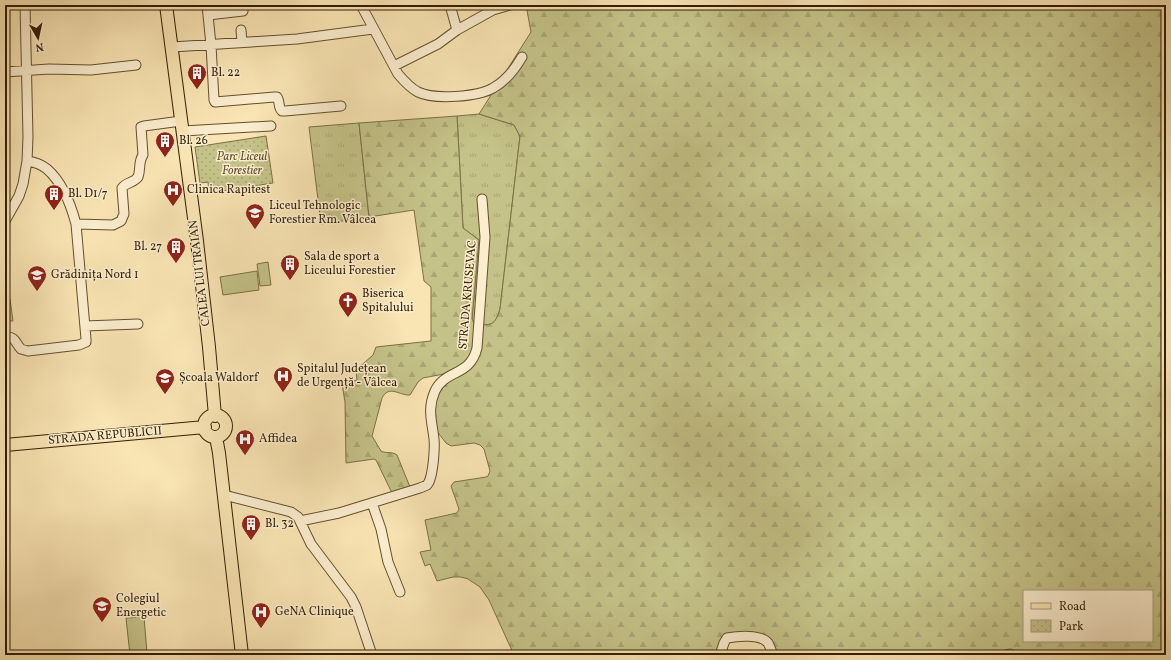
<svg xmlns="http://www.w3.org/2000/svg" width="1171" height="660" font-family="Vollkorn,serif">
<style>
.grass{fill:url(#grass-tufts);stroke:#7c7044}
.forest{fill:url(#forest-firs);stroke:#7c7044;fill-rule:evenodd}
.park{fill:url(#park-dots);stroke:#7c7044}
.pitch{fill:#c4c288;stroke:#7c7044}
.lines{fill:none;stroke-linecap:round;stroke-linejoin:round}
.minor-casing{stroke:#64502d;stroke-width:11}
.major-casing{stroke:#331e00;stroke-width:14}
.minor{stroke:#fbedce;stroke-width:9}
.major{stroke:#f9e4b3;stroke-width:12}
.labels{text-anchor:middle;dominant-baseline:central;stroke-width:3;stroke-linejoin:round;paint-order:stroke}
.poi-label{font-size:12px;fill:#331e00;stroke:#fbedce;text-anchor:start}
.park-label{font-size:12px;font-style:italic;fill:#5e4f29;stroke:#fbedce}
.street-label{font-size:12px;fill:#331e00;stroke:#fbedce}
</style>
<defs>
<pattern id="grass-tufts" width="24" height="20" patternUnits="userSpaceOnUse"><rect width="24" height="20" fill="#c4c288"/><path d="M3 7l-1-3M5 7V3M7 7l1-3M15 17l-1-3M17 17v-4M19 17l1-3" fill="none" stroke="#a9a674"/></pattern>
<pattern id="forest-firs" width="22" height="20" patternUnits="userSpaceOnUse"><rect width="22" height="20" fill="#c4c288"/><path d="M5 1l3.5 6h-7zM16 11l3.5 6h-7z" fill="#a9a674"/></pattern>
<pattern id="park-dots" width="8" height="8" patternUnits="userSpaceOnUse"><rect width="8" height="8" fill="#c4c288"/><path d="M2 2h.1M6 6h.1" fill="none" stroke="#a9a674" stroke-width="1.8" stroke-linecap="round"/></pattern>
</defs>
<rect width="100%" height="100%" fill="#f9e4b3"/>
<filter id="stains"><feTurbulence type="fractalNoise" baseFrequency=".005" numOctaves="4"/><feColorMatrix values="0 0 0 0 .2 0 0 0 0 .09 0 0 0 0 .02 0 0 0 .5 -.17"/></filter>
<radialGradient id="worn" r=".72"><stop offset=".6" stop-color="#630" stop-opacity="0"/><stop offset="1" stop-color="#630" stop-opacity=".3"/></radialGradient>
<!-- grass -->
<path class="grass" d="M479,114l35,11 6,11 -20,173c-5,17 -8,16 -25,16l-3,-6 7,-79 -16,-12 -6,-112z
M359,123l10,94 -48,7 -12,-97z
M10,299l3,22h-6l-2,-21z"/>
<!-- forest -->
<path class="forest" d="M526,5h640v650h-392l-7,-18 -46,5 -6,13h-201l-25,-55 -9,-13 -12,-8 -7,-2h-8l-16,4 -7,-17 -5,2 -5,-14 11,-2 -6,-30 32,-7 2,-4 -8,-23 3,-4 32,-5 2,-1 2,-5 -6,-22 -4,-4 -6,-2 -23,3 -5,-3 -10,-13 -4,-20 8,-20 7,-6 -3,-10 -21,4 -5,4 -8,13c-10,1 -21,-11 -28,3l-10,38 9,15c5,3 11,0 16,4l13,32 -18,6 -16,-33 -2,-1 -28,4 -1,-61 -3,-18 15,-4 -1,-10 17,-15 3,-8 55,-6v-54l-7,-6 -10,-71 -45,7 -10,-94 98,-7 6,112 16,12 -7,79 3,6c16,0 20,1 25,-16l20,-173 -6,-11 -35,-11 52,-82zM1024,591h128v50h-128z"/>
<!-- park -->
<path class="park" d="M266,136l7,47 -64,10 -1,-11 -8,1 -5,-36z"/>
<!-- pitch -->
<path class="pitch" d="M268,262l3,23 -11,1 -3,-22z
M257,271l2,19 -36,5 -3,-18z
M144,617l3,36 -17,2 -4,-37z"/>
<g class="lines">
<defs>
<path id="minor" d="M207,5l4,40 3,55 1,2 59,-5h3c3,4 1,11 5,14h3l56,-5
M361,5l37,69c6,7 12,14 20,18 16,8 60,5 75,-4 13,-7 22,-19 29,-31
M450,5l7,25
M208,15l35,-4
M241,30l1,12
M172,47l125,-8 76,-10
M394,66l44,-22 19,-14 36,-20 17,-5
M5,72l44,-3 42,1 45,-5
M183,131l88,-5
M5,221l14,-25 4,-12 4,-23 1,-24 -3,-132
M76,224l37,1 8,-4 3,-7 -2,-26c4,-6 12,-5 16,-11 3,-8 0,-15 5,-22l-2,-28 3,-1 37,-5
M85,326l53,-2
M5,337c11,-1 10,6 16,12l7,2 51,-6 7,-3v-3l-10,-115c-5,-19 -13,-41 -29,-55 -6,-5 -13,-7 -20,-8
M224,495l67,17 7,5 13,27 40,53 5,10 16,48
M372,503l9,26 7,33 12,30
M300,521l39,-8 81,-25 7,-3 2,-3c4,-9 6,-33 5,-43 -2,-18 -7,-30 1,-48 10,-22 35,-14 42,-43l8,-111 -3,-38
M720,655l4,-12 3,-5c11,-2 34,-4 41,5 2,3 3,8 5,12
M1006,655l4,-1 1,1"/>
<path id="major" d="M166,5l31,236 12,106 6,69
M204 426a11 11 0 1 1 22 0a11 11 0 1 1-22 0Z
M216,437l3,16 23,202
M5,445l200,-18"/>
</defs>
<!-- minor casing -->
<use href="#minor" class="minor-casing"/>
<!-- major casing -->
<use href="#major" class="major-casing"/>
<!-- minor -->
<use href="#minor" class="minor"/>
<!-- major -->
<use href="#major" class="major"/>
</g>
<!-- icons -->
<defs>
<symbol id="building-pin" viewBox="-11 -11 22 30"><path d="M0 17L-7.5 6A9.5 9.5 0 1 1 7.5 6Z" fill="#8f2418" stroke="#fbedce"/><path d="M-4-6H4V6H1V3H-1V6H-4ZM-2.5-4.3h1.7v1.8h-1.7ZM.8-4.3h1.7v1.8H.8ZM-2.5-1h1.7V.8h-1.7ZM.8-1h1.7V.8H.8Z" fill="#fff"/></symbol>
<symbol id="hospital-pin" viewBox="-11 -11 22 30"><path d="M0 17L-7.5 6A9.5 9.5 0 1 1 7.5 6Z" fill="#8f2418" stroke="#fbedce"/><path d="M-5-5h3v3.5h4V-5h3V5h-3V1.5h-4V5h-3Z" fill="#fff"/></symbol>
<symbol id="school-pin" viewBox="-11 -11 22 30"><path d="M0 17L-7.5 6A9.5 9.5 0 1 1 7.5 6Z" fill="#8f2418" stroke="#fbedce"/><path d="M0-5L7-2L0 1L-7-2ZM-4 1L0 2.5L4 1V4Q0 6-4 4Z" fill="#fff"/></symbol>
<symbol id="church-pin" viewBox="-11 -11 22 30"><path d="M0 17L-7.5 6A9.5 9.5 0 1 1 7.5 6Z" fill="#8f2418" stroke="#fbedce"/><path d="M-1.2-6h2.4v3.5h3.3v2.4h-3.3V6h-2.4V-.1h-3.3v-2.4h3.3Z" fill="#fff"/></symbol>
</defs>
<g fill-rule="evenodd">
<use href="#building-pin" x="186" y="62" width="22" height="30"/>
<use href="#building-pin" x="154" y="130" width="22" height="30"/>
<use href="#hospital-pin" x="162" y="179" width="22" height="30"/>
<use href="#building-pin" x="43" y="183" width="22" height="30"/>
<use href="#school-pin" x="244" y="202" width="22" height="30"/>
<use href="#building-pin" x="165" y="236" width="22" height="30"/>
<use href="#building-pin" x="279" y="253" width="22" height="30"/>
<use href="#school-pin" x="26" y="264" width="22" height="30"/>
<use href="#church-pin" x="337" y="290" width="22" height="30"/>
<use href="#hospital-pin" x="272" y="365" width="22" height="30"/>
<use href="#school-pin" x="154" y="367" width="22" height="30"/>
<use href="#hospital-pin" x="234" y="428" width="22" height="30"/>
<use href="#building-pin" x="240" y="513" width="22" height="30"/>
<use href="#school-pin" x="91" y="595" width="22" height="30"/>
<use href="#hospital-pin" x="250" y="601" width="22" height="30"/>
</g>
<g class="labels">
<!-- poi labels -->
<g class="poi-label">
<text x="211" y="73">Bl. 22</text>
<text x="179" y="141">Bl. 26</text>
<text x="187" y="190">Clinica Rapitest</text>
<text x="68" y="194">Bl. D1/7</text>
<text x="269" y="206">Liceul Tehnologic<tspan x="269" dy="14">Forestier Rm. Vâlcea</tspan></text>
<text x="162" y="247" text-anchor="end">Bl. 27</text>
<text x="304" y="257">Sala de sport a<tspan x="304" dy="14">Liceului Forestier</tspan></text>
<text x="51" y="275">Grădinița Nord 1</text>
<text x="362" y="294">Biserica<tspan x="362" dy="14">Spitalului</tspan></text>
<text x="297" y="369">Spitalul Județean<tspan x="297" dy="14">de Urgență - Vâlcea</tspan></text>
<text x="179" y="378">Școala Waldorf</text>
<text x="259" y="439">Affidea</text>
<text x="265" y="524">Bl. 32</text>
<text x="116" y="599">Colegiul<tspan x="116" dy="14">Energetic</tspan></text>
<text x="275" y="612">GeNA Clinique</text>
</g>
<!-- park labels -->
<g class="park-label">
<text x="242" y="157">Parc Liceul<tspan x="242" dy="14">Forestier</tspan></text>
</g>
<!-- street labels -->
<g class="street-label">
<text transform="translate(200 273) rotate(-97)">CALEA LUI TRAIAN</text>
<text transform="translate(468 295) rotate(-85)">STRADA KRUSEVAC</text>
<text transform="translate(105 436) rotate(-5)">STRADA REPUBLICII</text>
</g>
</g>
<!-- margin -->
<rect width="1171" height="660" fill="none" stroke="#f9e4b3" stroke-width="20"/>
<rect x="6" y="6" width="1159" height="648" fill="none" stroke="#331e00" stroke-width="2"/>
<rect x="10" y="10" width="1151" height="640" fill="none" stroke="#331e00"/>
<!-- legend -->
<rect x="1023" y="590" width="130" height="52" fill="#fbedce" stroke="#ab9a7c"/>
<rect x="1031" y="603" width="20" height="6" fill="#f9e4b3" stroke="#ab9a7c"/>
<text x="1059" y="610" font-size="12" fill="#331e00">Road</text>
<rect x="1031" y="620" width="20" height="12" fill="url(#park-dots)" stroke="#ab9a7c"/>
<text x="1059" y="630" font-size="12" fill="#331e00">Park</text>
<!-- north arrow -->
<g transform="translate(38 38) rotate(171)" stroke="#fbedce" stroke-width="3" paint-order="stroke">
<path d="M0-3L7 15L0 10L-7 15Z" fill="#331e00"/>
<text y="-6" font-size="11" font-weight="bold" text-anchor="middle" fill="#331e00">N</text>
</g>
<rect width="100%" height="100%" filter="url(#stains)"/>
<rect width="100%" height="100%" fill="url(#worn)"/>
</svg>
